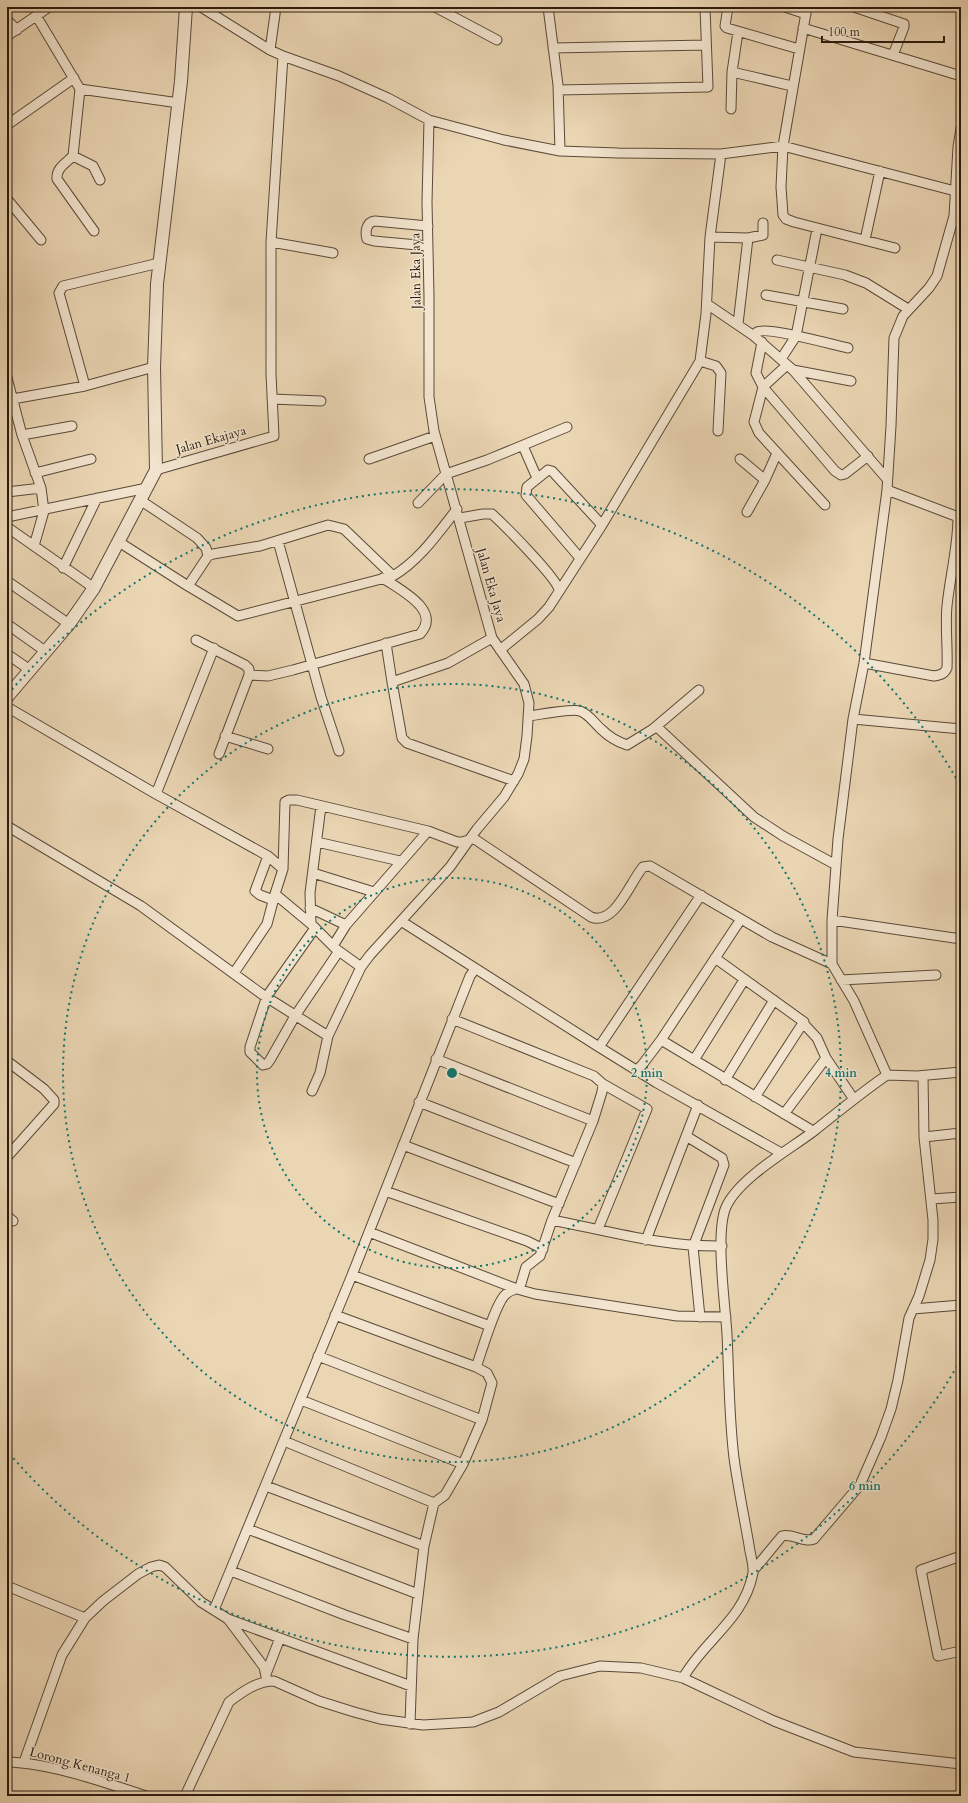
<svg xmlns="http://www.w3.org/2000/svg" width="968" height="1803" font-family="Cardo,serif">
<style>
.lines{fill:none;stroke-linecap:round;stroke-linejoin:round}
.minor-casing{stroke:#5a4a38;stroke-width:11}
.tertiary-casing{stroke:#5a4a38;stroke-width:14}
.minor{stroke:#f2e4ce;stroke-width:9}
.tertiary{stroke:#f2e4ce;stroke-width:12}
.ring{fill:none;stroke:#0f766e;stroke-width:2;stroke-dasharray:2 4}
.labels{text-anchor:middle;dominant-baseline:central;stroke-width:3;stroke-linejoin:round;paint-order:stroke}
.street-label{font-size:13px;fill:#2a1b0e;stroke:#f2e4ce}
.centre{fill:#0f766e;stroke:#f2e4ce;stroke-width:2}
.ring-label{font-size:12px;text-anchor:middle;font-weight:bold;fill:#0f766e;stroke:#f2e4ce;stroke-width:3;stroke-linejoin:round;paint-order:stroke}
</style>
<rect width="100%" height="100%" fill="#ebd6b4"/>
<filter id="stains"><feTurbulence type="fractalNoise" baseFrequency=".005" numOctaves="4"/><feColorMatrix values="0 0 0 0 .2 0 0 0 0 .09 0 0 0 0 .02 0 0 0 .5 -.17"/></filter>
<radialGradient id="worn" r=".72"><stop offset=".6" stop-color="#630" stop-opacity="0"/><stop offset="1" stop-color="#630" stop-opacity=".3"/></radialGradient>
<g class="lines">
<defs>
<path id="minor" d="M201,7l69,43 13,6 56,20 49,22 41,22 75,20 56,11 58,2 103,1 62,-8 172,45 6,-1
M435,7l62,33
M548,7l10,78 2,66
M728,7l-3,19 2,2 72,21
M785,7l21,7
M807,7l-24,139 -2,41 2,28 3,4 8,3 101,26
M854,7l50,17v3l-11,28
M37,17l43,72 -7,67 20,10 7,14
M7,20l10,10
M803,28l158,48
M7,36l42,-29
M553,48l153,-3
M270,50l6,-43
M732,72l60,14
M80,89l99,14
M558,90l150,-3 -3,-80
M731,109l1,-37 6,-40
M429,120l-2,82 2,94v101l5,34 58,207 32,46 5,19 -2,33 -3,23 -6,15 -14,23 -27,32 -27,38 -49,54 198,126 58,36 124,70
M7,125l67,-47
M73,156c-7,7 -17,12 -16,23l37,52
M7,199l34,41
M428,226l-53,-5c-9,1 -10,11 -8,18l7,2 54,5
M710,237l38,1 -10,86
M748,238l15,-3v-12
M865,240l15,-69
M271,242l62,11
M777,260l68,15 21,8 42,26
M766,295l77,14
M707,304l47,32 39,34 94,109
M754,336l3,-4c10,-6 76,13 91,16
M762,342l-6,31 7,14 -9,35 5,11 66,72
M781,359l15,-23 21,-107
M700,361l16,5 5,7 -3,58
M787,365l-24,22 72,84 6,4 4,-1 23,-18
M793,370l58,11
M7,378l15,57 19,53 3,23 -10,35
M85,386l-26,-93 4,-7 96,-23
M272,399l49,2
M7,400l78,-14 69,-19
M22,435l50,-9
M523,446l14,32
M369,459l66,-23
M740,459l25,21
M156,470l118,-34 -3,-62v-132l12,-186
M35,473l56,-14
M887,490l74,28
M7,492l34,-4
M140,500l57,38 9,10 2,8 5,-2 47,-8 68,-21 16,4 49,47
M418,503l28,-29 41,-14 80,-33
M747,512l18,-32 12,-27
M7,517l140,-29
M460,518l23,-4h9c11,10 65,64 67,76
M602,525l98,-164 6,-47 4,-77 11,-83
M7,527l87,61
M278,541l43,156 18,54
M119,542l69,44 50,30 155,-40c27,-16 45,-43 64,-67
M63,568l34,-70
M7,581l62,43
M188,586l20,-30
M7,624l38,27
M492,638l-44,25 -56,19 10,56 5,5 107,38
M196,640l49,25 4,4v6l-30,79
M386,643l6,39
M500,650l38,-31 11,-12 53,-82 -50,-54 -4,-1 -21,17 -1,8 54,63
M7,654l23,16
M864,663l70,13c7,-1 10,-2 13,-8 1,-21 -2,-42 0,-62 3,-30 11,-59 11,-89
M249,675l19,1 25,-6 127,-36c22,-24 -20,-44 -37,-56
M7,707l149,87 112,62 15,13 -8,25 36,30 25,25 25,18
M528,716c10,-1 44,-8 52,-5 9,3 14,12 21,18 7,7 17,13 26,16l26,-16 46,-39
M853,719l108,10
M657,727l97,90 29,19 53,29
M225,736l43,13
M156,794l58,-146
M7,826l134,80 122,89 65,41
M317,842l83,19
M268,856l-13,35 5,4 13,5
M283,869l2,-67 4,-2h8l131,31 29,11h5l10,-3 4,1 115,77c24,9 39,-35 52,-50l7,-1 122,71 60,27
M313,873l61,19
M310,908l36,17
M832,920l6,-81 15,-120 11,-56 23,-173 4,-64 3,-88 9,-22 26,-28 8,-12 17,-60 4,-69 3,-19
M311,924l-1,-31 11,-87
M315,928l-48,68 -17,51v5l13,13 4,-1 3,-4 25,-44 44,-65
M333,946l13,-21 82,-94
M715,958l89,64 -1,1 14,15 9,20 27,40
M234,973l33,-49 8,-30
M841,980l95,-5
M452,1019l142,57 9,8 -1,8 -9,29 -41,99 -12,36 -14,11 -6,20c-5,3 -10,3 -14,7 -11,9 -24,58 -30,73
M661,1040l152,91
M599,1047l102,-152
M436,1059l157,62
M694,1060l50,-80
M7,1061l37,28 10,11v4l-47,53
M637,1070l5,-5 19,-25 80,-121
M887,1075l30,1 44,-4
M725,1080l49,-80
M312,1091l8,-18 8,-37 33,-69 9,-12 31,-34
M755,1097l48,-74
M419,1102l157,61
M784,1114l42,-56
M686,1136l36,22 2,7 -31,82 7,70
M924,1137l37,-4
M403,1145l156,59
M385,1191l142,50 16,8
M931,1199l30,-2
M7,1216l6,5
M552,1220c56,11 111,27 170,26
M598,1229l49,-120 -44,-25
M369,1232l148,57 18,5 142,22 49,1
M646,1240l52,-135
M352,1275l138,51
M913,1309l48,-4
M318,1356l164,64
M301,1400l162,64
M284,1441l150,62 11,-8 18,-31 19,-44 10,-37 -5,-10 -11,-6 -141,-52
M266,1486l158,60 -11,93 -3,85
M248,1529l170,65
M424,1546l10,-43
M961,1556l-40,14 17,86 23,-5
M231,1571l114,44 68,24
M753,1571l29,-35c11,-3 21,7 32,3l46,-54 21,-48 10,-28 7,-29 11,-62 10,-22 11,-36 3,-21v-19l-9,-83 -1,-61
M7,1586l78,32
M214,1610l138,-335 118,-299 5,-7
M228,1619l183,67
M266,1674l14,-36
M683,1678c21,-38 61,-58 70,-105 1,-8 -3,-19 -4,-28 -5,-29 -11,-58 -15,-87 -5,-41 -5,-83 -7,-124 -2,-31 -12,-102 -1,-127 13,-29 63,-57 88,-76 24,-19 48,-39 73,-56l-33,-74 -22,-37v-44l129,19
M7,1762c43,1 97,20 139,34
M24,1762l38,-107 23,-37 18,-17 35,-27 13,-7 8,-2 6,2 36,35 27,17 36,48 3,14
M185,1796l44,-94c13,-10 28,-21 45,-21l45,20 35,11 26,7 43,6 50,-3 26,-10 61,-36 40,-10 41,2 42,10 91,43 80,31 107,12"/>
<path id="tertiary" d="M7,697l62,-73 25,-36 62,-118 -2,-103 3,-83 24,-203 5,-74"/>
</defs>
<!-- minor casing -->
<use href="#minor" class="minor-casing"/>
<!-- tertiary casing -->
<use href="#tertiary" class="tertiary-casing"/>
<!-- minor -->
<use href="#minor" class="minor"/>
<!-- tertiary -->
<use href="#tertiary" class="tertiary"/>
</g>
<!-- distance rings -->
<g class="ring">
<circle cx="452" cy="1073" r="195"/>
<circle cx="452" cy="1073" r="389"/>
<path d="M960 1361A584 584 0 0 1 8 1452M8 694A584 584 0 0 1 960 785"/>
</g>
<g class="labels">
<!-- street labels -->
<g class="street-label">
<text transform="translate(416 271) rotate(-91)">Jalan Eka Jaya</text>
<text transform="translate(211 440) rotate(-16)">Jalan Ekajaya</text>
<text transform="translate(491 585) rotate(74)">Jalan Eka Jaya</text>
<text transform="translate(80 1765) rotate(15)">Lorong Kenanga 1</text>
</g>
</g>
<circle cx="452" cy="1073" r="6" class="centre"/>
<g class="ring-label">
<text x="647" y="1077">2 min</text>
<text x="841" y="1077">4 min</text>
<text x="865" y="1490">6 min</text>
</g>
<!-- margin -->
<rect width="968" height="1803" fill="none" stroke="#ebd6b4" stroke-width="24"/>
<rect x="8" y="8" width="952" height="1787" fill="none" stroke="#2a1b0e" stroke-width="2"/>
<rect x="12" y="12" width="944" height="1779" fill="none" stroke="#2a1b0e"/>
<!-- scale -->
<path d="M822 36v6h122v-6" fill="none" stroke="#2a1b0e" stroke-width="2"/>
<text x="828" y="36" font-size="12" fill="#2a1b0e" stroke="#f2e4ce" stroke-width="3" paint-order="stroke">100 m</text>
<rect width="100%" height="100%" filter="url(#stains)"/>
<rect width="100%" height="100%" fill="url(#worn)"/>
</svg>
